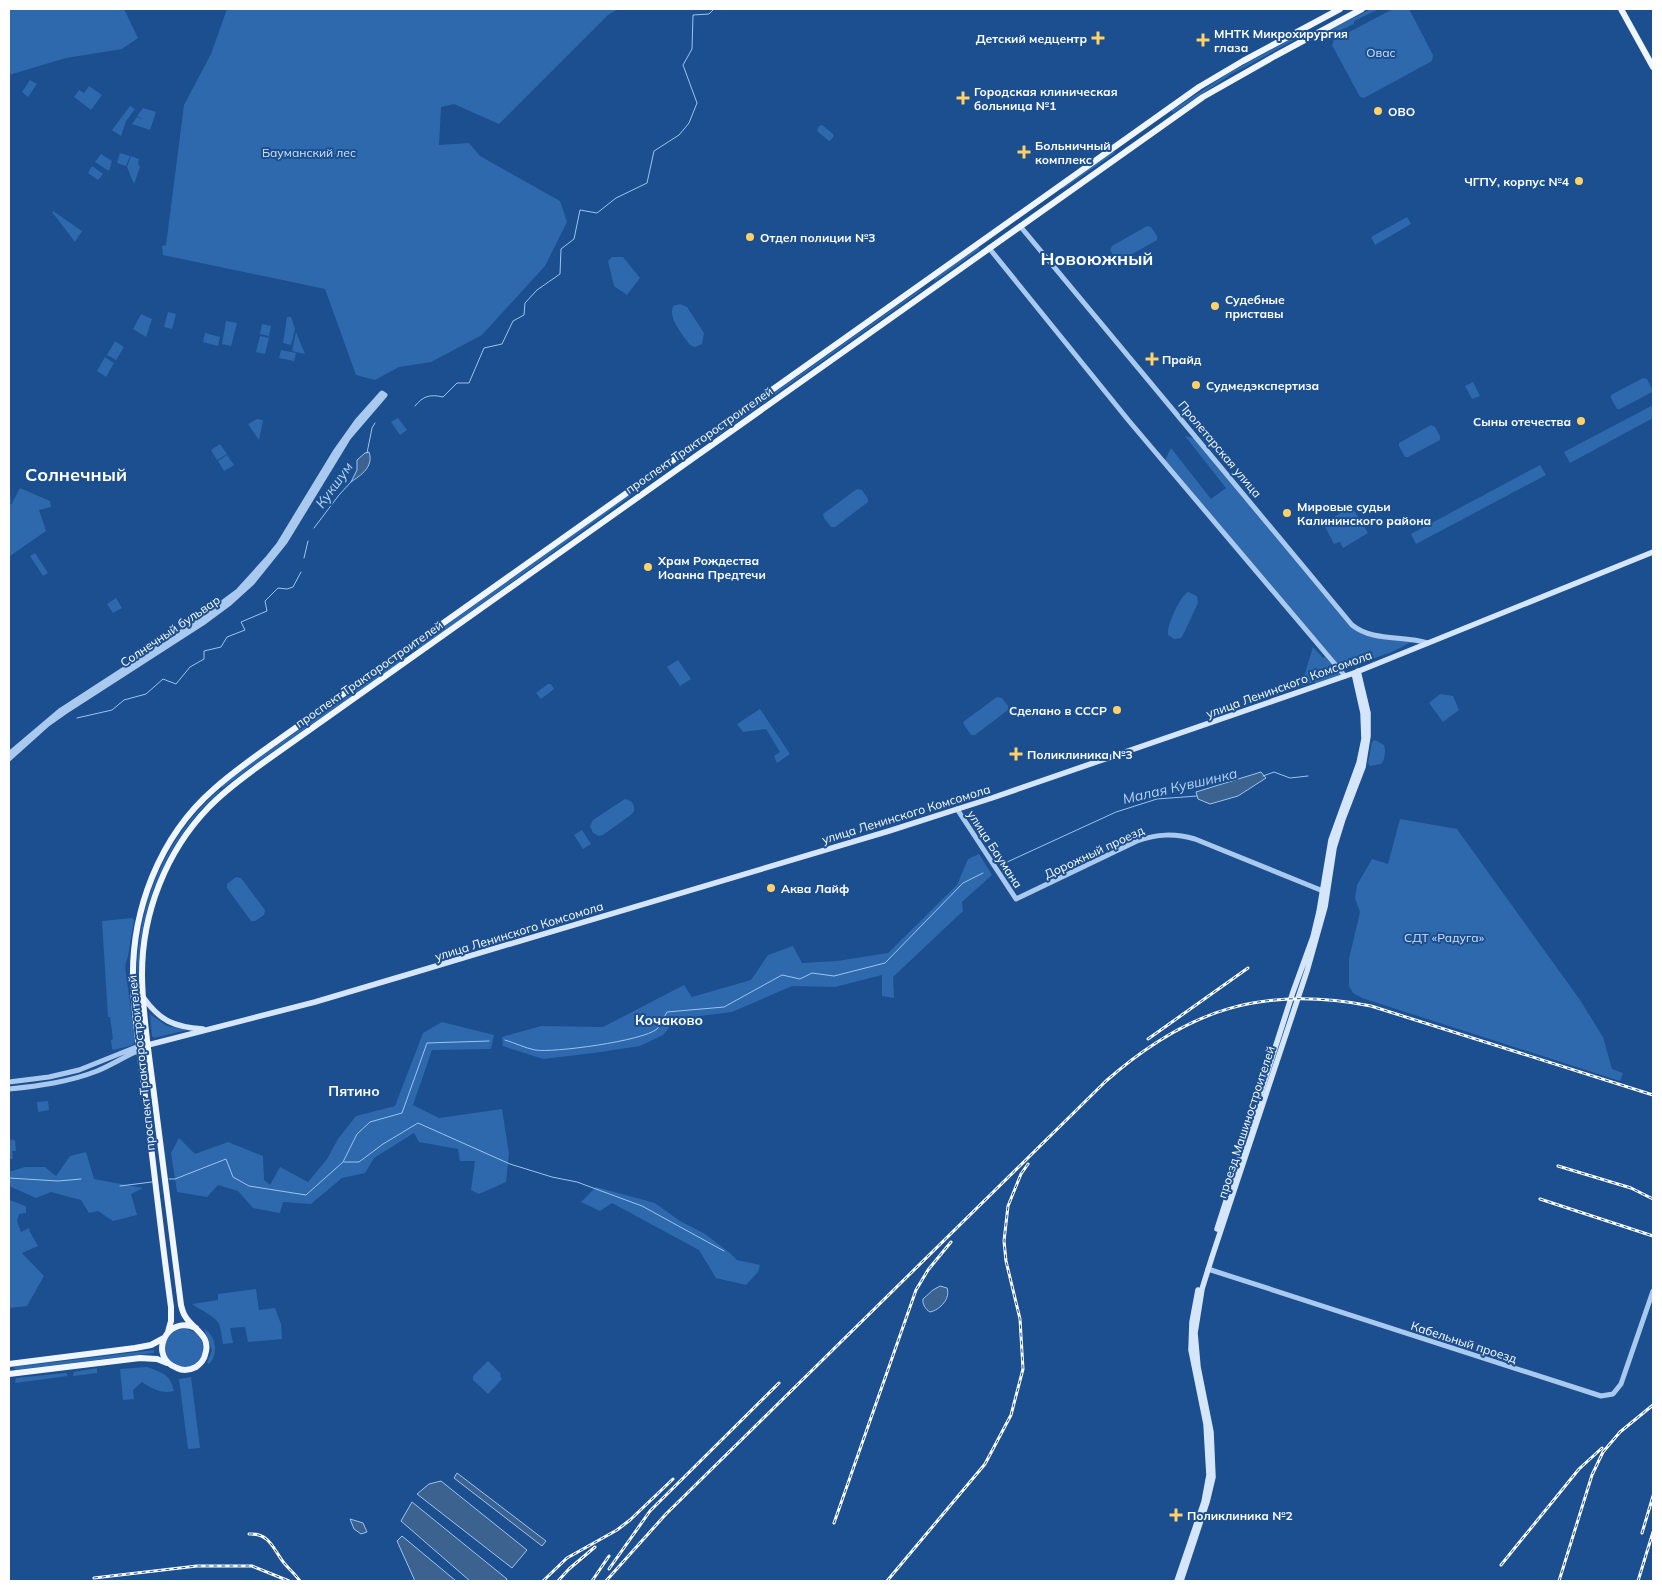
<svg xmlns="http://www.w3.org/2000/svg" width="1662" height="1590" font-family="Mulish,sans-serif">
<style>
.green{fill:#2e69ad}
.water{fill:#3c6290;stroke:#9cc4f0}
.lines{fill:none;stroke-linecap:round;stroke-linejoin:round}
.stream{stroke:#9cc4f0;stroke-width:1}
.tertiary{stroke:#a9c9ee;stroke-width:5}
.secondary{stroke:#d6e6fa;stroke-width:5.5}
.primary{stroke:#f0f6ff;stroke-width:6}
.rail-casing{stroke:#fff;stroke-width:3}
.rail{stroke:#1b4f8f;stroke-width:1;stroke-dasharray:4;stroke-linecap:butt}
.poi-dot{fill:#ffd166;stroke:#1b4f8f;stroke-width:2}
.labels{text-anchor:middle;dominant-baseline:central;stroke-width:4;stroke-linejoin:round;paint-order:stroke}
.poi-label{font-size:12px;font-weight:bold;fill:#fff;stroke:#1b4f8f;text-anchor:start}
.park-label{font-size:12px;fill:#cfe3fa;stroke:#1b4f8f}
.street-label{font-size:12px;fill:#fff;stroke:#1b4f8f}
.water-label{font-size:14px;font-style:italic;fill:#b5d3f5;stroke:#1b4f8f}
.neighbourhood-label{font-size:14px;font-weight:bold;fill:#fff;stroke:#1b4f8f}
.district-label{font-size:18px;font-weight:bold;fill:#fff;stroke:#1b4f8f}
</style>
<rect width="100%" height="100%" fill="#1b4f8f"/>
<!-- green -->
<path class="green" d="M9,9h115l14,29 -16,11 -56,9 -57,17z
M227,9h391l-10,6 -109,109 -45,-20 -13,3 -2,38 30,-2 11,13 80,45 7,21 -22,44 -63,69 -51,27 -32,5 -24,13 -19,-5 -31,-86 -162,-34 -1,-9 4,-1 18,-140 27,-51z
M1371,9h8l-25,12v3l-26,12v-5z
M1393,9h16l24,46 -1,6 -68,37 -4,-1 -28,-52 2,-5z
M1308,30l1,2 -79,43 -57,38 -2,-2 58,-38z
M30,80l7,4 -9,13 -6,-5z
M89,86l13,9 -11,15 -17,-13 5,-7 5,3z
M130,106l5,3 -9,12 -5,15 -9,-6z
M143,108l13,4 -6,18 -18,-6 5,-7 7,3 -7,-4z
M822,125l11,9 1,2 -3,4 -2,1 -12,-10 2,-5z
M1113,151l2,2 -52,36 -1,-2z
M120,153l10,3 -4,10 -9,-3z
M101,154l11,7 -3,10 -14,-9z
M131,156l8,3 -1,5 2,3 -6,17 -7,-17z
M92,166l11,8 -5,6 -10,-7z
M53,211l29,20 -7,11 -23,-30z
M1407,217l4,7 -36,21 -4,-8z
M1147,226l4,1 6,9v4l-37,21h-3l-7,-11 2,-4z
M978,247l2,2 -45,32 -1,-2z
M612,257h11l17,21 -13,17 -13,-9 -6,-25z
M921,289l1,1 -205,146 -1,-2z
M680,304l7,3 17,26 -2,11 -7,3 -5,-2c-7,-10 -22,-26 -17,-39z
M168,312l8,2 -4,15 -8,-2z
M141,314l11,5 -6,18 -13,-8z
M287,317h4l4,12 -4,16 -8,-2z
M226,321l11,2 -6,23 -9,-2z
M262,324l9,2 -2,10 -9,-2z
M296,332l9,22 -13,-3z
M205,333l15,4 -2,9 -15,-4z
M260,336l9,2 -4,16 -9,-2z
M115,341l9,6 -8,13 -9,-5z
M281,350l15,3 -2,8 -15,-3z
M105,357l9,6 -8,14 -9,-6z
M1643,378l4,1 5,10v3l-32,17h-3l-6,-11v-3z
M1473,382l7,14 -8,3 -7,-13z
M1653,405v13l-83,45 -6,-11z
M398,418l9,12 -7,5 -9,-13z
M257,419l6,1 -4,20 -11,-16z
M1431,425l4,2 5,9v4l-32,17h-3l-6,-11v-3z
M1185,436l15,4 152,185 12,8 51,7 -23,12 -51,18 -177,-208 7,-14 40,51 15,-11z
M702,443l1,1 -60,43 -1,-2z
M220,444l7,10 -10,6 -6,-10z
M227,455l7,10 -10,6 -6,-10z
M1540,465l6,10 -130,69 -5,-10z
M9,481l2,24 9,-17 30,13 1,6 -12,3 7,21 -36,25 -1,-1z
M641,486l2,1 -225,163 -2,-3z
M857,489l5,1 6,9v3l-33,25h-4l-7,-9 -1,-4z
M1352,507l16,26 -25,15 -3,-6 -6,2 -11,-21z
M35,553l13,20 -5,3 -13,-20z
M1188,592l9,4 1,7 -15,32 -2,3 -7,1 -6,-4c-2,-8 12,-39 20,-43z
M116,598l6,10 -9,5 -6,-9z
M1313,647l10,11 2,-1 15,17 -1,2 -22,8 -3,-2 -12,4 -2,-5 3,-1z
M405,656l1,2 -154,108 -29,22 -1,-2 28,-22z
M678,660l13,19 -11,7 -13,-19z
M548,684h3l3,5 -13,10 -5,-6z
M1440,694l13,2 6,14 -16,12 -14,-19z
M997,697l5,1 6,8v4l-33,25h-4l-7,-10 -1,-3z
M760,709l30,45 -13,9 -3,-7 6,-4 -14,-23 -23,3 -6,-8z
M1375,740l9,5c2,6 1,15 -3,19l-11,2 -2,-3 4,-21z
M219,790l1,1c-58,51 -86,126 -81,203h-1c-6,-77 23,-153 81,-204z
M625,799c7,1 10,6 9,12l-2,3 -29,21 -4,1 -6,-3 -3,-7 3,-6z
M1400,819l57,10 123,171 23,37 9,32 11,4 -3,8 -258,-83 -9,-5 -4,-7v-27l11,-47 -5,-14 2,-13 15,-26 16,5z
M582,830l9,14 -8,5 -9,-14z
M979,854l13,21 -30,27 1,9 -70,66 1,21 -12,-2v-21l-47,12 -43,-1 -60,26 -56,7 -13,16 -23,11 -46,7 -51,6 -40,-13 -1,-9 39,-11 62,1 81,-42 8,12 59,-17 17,-25 25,-9 9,17 35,-2 51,-8 69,-68 11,-26z
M236,877l5,1 24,32 -1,5 -9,6h-4l-24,-33v-4z
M132,918l2,2 -6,36 -3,10 10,75 -2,4 -19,5 -2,-1 -1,-9 2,-1 -3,-22h-2l-6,-96z
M150,1014l17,12 20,4 -33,8 -2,-2z
M442,1022l52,13 -3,14 -59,1 -19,55 26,13 63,-9 7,45 -3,28 -27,12 -8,-4 4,-29h-15l-2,-12 -39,-7 -5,-9 -40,25 -9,15 -23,5 -31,26 -28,-2 -3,11 -27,-5 -15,-17 -20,-6 -11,12 -30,-5 -6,-39 8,-15 16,16 33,-12 35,14 1,24 6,5 10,-18 28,15 19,-23 11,-20 18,-23 39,-10 28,-73z
M48,1101l1,9 -11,2 -1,-10z
M9,1137l2,3h4l1,11h-4l1,8h-3l-1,-1z
M86,1152l8,27 49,9 -12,6 6,21 -24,6 -15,-10 -9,2 -8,-13 -30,-8 -15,6 -27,-12v-14l16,-5h20l11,9 14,-20z
M596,1187l59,16 25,18 25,13 25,19 7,7 23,5 -2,7 -12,13 -30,-7 -17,-28 -87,-47 -12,8 -19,-9z
M9,1200l17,6v7l-7,1 -2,7 4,11 8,-4 1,4 8,14 -16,7 22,23 -17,30 -18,2z
M256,1289l3,21 16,-2 6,16 1,15 -34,3 -3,-15 -15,1 3,15 -10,1c-1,-6 -2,-15 -4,-20 -4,-8 -19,-14 -27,-20l26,-4v-6z
M204,1329c12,6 15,26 5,35l-2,-1 5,-13z
M165 1348a19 19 0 1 1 38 0a19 19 0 1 1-38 0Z
M154,1350v3l-139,17 -1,-3z
M488,1361l13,13 -1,2 2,3 -14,15 -15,-14v-4z
M147,1367c16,6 23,7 27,24 -12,3 -22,-2 -32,-9l-9,8 1,9 -11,1 -3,-31z
M97,1368v5l-24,3 1,-4z
M66,1373l2,3 -53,7 1,-5z
M191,1377l9,71 -12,1 -9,-70z"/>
<!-- water -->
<path class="water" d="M369,452c5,15 -8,23 -18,30l6,-12v-10l8,-7z
M1261,772l5,6 -28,18 -28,8 -12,-5 -2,-7z
M940,1286l7,2c4,10 -7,22 -17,24 -4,-2 -8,-8 -7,-13l10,-9z
M457,1473l89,68 -4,5 -88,-68z
M441,1481l86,69 -15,18 -95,-74 12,-10z
M412,1502l95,77 -2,2h-35l-69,-60z
M350,1519l13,4 4,9 -6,2 -7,-5z
M402,1536l54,45h-41l-18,-40z"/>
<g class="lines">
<!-- stream -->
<path class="stream" d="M415,406c8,-10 15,-12 28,-9l14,-14h12l15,-35 18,-4 11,-23 11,-6 1,-12 12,-13 23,-16 1,-25 13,-10 6,-29 17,3 19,-15 31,-15 7,-32 25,-16 10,-12 8,-20 -14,-38 9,-16 1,-34 16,-1 5,-5
M367,453l5,-25 3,-5
M314,528l25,-33 12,-13
M304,558l4,-17
M77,718l35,-8 12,-10 22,-6 17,-15 13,5 14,-17 14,-8v-8l17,-4 6,-10 18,-7 -4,-8 26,-11 -2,-10 13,-13 9,1 6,-2 8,-15
M1263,776l11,-4 16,6 18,-2
M1005,863l111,-51 41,-13 40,-3
M505,1040c10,3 20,8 30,10 18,3 108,-9 122,-21 4,-4 7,-12 10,-17l57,-5 58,-32 18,4 12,-6 22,3 51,-13 78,-80 20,-10
M344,1162h15l24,-18 35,-21 92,41 42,13 25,5 65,24 82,45
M9,1178l49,3 23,-2
M169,1179h6l51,-20 7,18 16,9 57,9 37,-33 14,-28 13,-12 32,-9 25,-70 62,-2
M120,1186l32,-4"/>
<!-- tertiary -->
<path class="tertiary" d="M1020,226l332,399c21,17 51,10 76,18
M989,248l140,173 216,255
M9,754l52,-44 134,-87 43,-32 29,-32 12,-15 56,-92 22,-31 25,-28 3,2 -36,42 -64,105 -33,41 -22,20 -27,20 -138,89 -17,12 -39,35
M957,809l59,90 121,-58c20,-7 37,-8 58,-2l128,52
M9,1082l40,-5 30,-7 60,-24
M9,1089c30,-3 60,-7 88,-18 15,-6 28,-15 43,-21
M1208,1269l393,127 12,-2 8,-10 32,-93"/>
<!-- secondary -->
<path class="secondary" d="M143,997c17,24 31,30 60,32
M148,1045l167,-43 91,-27 483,-144 103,-33 362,-125 299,-121
M1217,1229l76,-237 20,-55 6,-25 12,-72 28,-77 5,-24 -1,-26 -9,-40
M1177,1581l27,-79 5,-27 -3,-51 -15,-74 1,-28 6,-32
M1181,1581l26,-79 6,-25 -2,-45 -13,-65 -3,-34 7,-44 10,-32 95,-286 18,-64 9,-59 9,-29 20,-52 5,-31v-23l-10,-42"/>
<!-- primary -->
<path class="primary" d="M1621,9l32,58
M196,1328c-31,-14 -48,30 -19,40 6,3 13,2 19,-1 4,-3 8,-7 9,-12 7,-20 -12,-25 -20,-39 -2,-3 -3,-7 -4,-11 -9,-67 -17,-135 -26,-203 -5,-42 -13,-86 -13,-128 0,-61 24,-122 66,-166 15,-16 34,-30 52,-43l943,-668 72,-41 87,-47
M168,1332l3,-11v-14c-10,-73 -18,-146 -27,-219 -4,-35 -10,-70 -11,-105 -2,-72 26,-146 81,-194 20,-18 42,-33 63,-48l922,-654 44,-26 97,-52
M9,1364l126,-16 16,-3 13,-7
M9,1374l131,-16 17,1 10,4"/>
<defs>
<path id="rail" d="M1148,1039l100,-71
M1558,1166l73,22 22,11
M1540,1199l113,37
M834,1523l82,-233 12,-20 23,-28
M1642,1533l11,-37
M249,1534c21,-1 24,15 35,29 5,6 11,11 16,18
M1501,1565l78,-96 23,-21
M609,1569l41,-58 129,-128
M94,1578l103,-12h55l37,15
M543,1581l24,-23 50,-28 13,-10 43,-41
M558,1581l11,-12 26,-22
M592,1581l17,-25
M606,1581l60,-67 440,-433c82,-72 157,-96 265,-75l282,89
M887,1581l98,-117 26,-49 12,-46 -3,-50 -14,-58 -2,-20 4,-35 13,-32 7,-10
M1559,1581l33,-106 11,-23 17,-20 33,-27
M1638,1581l15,-49"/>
</defs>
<!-- rail casing -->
<use href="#rail" class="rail-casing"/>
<!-- rail -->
<use href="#rail" class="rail"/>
</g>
<!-- markers -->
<g class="poi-dot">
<path d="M1095.5 30.5h5v5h5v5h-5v5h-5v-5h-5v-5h5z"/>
<path d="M1200.5 32.5h5v5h5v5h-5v5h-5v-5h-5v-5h5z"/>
<path d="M960.5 90.5h5v5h5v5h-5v5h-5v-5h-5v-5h5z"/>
<circle cx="1378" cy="111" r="5"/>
<path d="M1021.5 144.5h5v5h5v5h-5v5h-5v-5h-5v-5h5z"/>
<circle cx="1579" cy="181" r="5"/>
<circle cx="750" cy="237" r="5"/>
<circle cx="1215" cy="306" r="5"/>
<path d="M1149.5 351.5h5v5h5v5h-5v5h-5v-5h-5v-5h5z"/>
<circle cx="1196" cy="385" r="5"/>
<circle cx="1581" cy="421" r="5"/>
<circle cx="1287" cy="513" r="5"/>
<circle cx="648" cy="567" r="5"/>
<circle cx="1117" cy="710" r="5"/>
<path d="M1013.5 746.5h5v5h5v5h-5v5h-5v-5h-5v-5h5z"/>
<circle cx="771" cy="888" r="5"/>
<path d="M1173.5 1507.5h5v5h5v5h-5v5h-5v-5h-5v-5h5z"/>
</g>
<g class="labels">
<!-- poi labels -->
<g class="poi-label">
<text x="1214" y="33">МНТК Микрохирургия<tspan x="1214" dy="14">глаза</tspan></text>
<text x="1087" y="38" text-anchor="end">Детский медцентр</text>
<text x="974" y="91">Городская клиническая<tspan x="974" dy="14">больница №1</tspan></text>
<text x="1388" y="111">ОВО</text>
<text x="1035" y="145">Больничный<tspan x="1035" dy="14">комплекс</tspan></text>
<text x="1569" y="181" text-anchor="end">ЧГПУ, корпус №4</text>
<text x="760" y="237">Отдел полиции №3</text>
<text x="1225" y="299">Судебные<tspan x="1225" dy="14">приставы</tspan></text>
<text x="1162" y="359">Прайд</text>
<text x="1206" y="385">Судмедэкспертиза</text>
<text x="1571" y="421" text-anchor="end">Сыны отечества</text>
<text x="1297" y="506">Мировые судьи<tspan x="1297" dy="14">Калининского района</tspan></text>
<text x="658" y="560">Храм Рождества<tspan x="658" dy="14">Иоанна Предтечи</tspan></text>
<text x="1107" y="710" text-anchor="end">Сделано в СССР</text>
<text x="1027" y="754">Поликлиника №3</text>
<text x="781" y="888">Аква Лайф</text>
<text x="1187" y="1515">Поликлиника №2</text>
</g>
<!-- park labels -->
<g class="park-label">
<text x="1381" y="52">Овас</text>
<text x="309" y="152">Бауманский лес</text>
<text x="1444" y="937">СДТ «Радуга»</text>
</g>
<!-- street labels -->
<g class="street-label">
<text transform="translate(699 440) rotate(-35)">проспект Тракторостроителей</text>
<text transform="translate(1220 449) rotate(50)">Пролетарская улица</text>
<text transform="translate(170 631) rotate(-34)">Солнечный бульвар</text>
<text transform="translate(369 674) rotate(-35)">проспект Тракторостроителей</text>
<text transform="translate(1289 684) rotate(-20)">улица Ленинского Комсомола</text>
<text transform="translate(906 814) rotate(-17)">улица Ленинского Комсомола</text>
<text transform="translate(995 849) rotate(57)">улица Баумана</text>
<text transform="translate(1094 852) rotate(-25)">Дорожный проезд</text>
<text transform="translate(519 931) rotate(-17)">улица Ленинского Комсомола</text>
<text transform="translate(141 1063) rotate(-96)">проспект Тракторостроителей</text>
<text transform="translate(1246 1122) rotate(-72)">проезд Машиностроителей</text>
<text transform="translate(1464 1342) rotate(18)">Кабельный проезд</text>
</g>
<!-- water labels -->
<g class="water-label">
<text transform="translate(334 485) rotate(-54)">Кукшум</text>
<text transform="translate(1180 786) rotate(-13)">Малая Кувшинка</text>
</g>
<!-- neighbourhood labels -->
<g class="neighbourhood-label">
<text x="669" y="1020">Кочаково</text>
<text x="354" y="1091">Пятино</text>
</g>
<!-- district labels -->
<g class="district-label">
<text x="1097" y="258">Новоюжный</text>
<text x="76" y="474">Солнечный</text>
</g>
</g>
<!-- border -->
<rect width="1662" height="1590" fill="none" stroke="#ffffff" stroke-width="20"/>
</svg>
